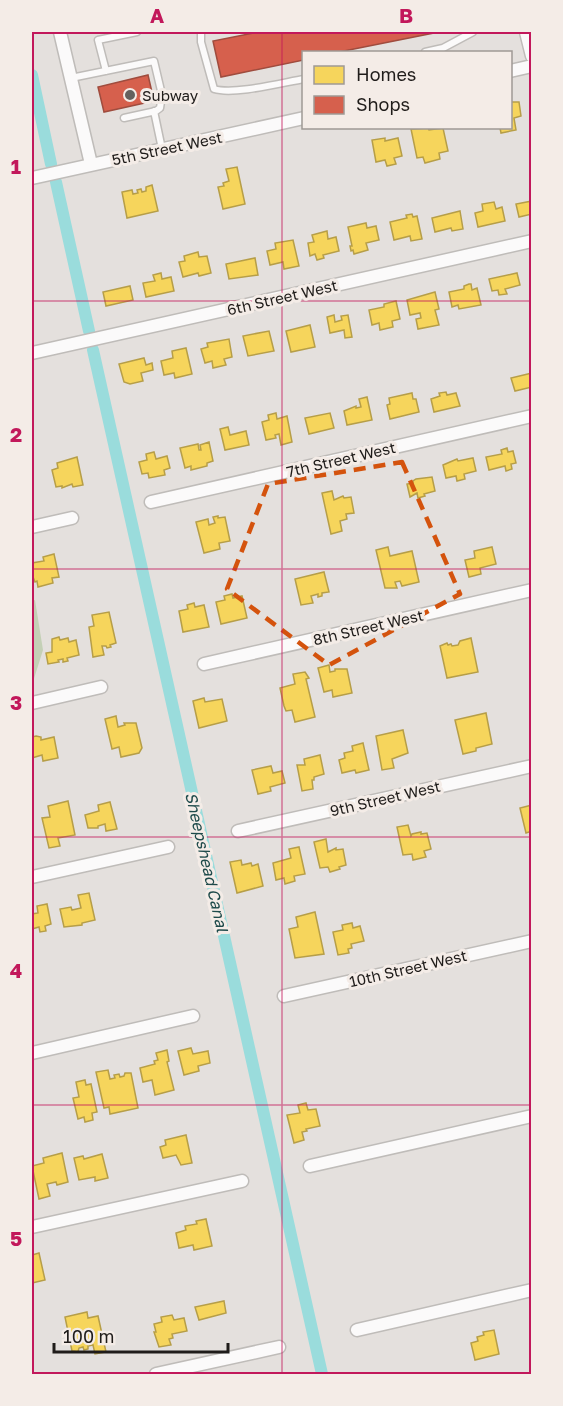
<svg xmlns="http://www.w3.org/2000/svg" width="563" height="1406" font-family="'Golos Text',sans-serif">
<style>
.green{fill:#c4d0b6}
.homes{fill:#f6d55c;stroke:#b69e48;stroke-width:1.5}
.shops{fill:#d6604d;stroke:#9f4c3e;stroke-width:1.5}
.lines{fill:none;stroke-linecap:round;stroke-linejoin:round}
.canal{stroke:#9adcdc;stroke-width:12}
.lane-casing{stroke:#bfbcb9;stroke-width:9}
.street-casing{stroke:#bfbcb9;stroke-width:15}
.lane{stroke:#fbfafa;stroke-width:6}
.street{stroke:#fbfafa;stroke-width:12}
.marked{fill:none;stroke:#d4530d;stroke-width:4.5;stroke-dasharray:12 8;stroke-linejoin:round}
.grid{fill:none;stroke:#c2185b;stroke-width:1.5;stroke-opacity:0.55}
.poi-dot{fill:#64615e;stroke:#f4ece7;stroke-width:2}
.labels{text-anchor:middle;dominant-baseline:central;stroke-width:6;stroke-linejoin:round;paint-order:stroke}
.poi-label{font-size:15px;fill:#1f1c1a;stroke:#f4ece7;text-anchor:start}
.street-label{font-size:15px;fill:#1f1c1a;stroke:#f4ece7}
.water-label{font-size:16px;font-style:italic;fill:#1f4b4b;stroke:#f4ece7}
.neatline{fill:none;stroke:#c2185b;stroke-width:2}
.grid-label{font-size:20px;text-anchor:middle;font-weight:bold;fill:#c2185b}
</style>
<rect width="100%" height="100%" fill="#e4e0dd"/>
<!-- green -->
<path class="green" d="M35,600l8,50 -11,35v-84z"/>
<!-- homes -->
<path class="homes" d="M510,102h9l2,14 -7,2 2,12 -15,3 -1,-5h10z
M428,128l1,2 14,-2 5,23 -9,2 1,6 -15,4 -2,-6 -6,1 -6,-29z
M385,138v3l13,-3 4,18 -8,2 2,6 -9,2 -2,-6 -9,2 -4,-22z
M237,167l8,37 -22,5 -5,-22 6,-1 -1,-3 6,-2 -3,-12z
M152,185l6,26 -31,7 -5,-26 10,-2 1,4 5,-1 -1,-3 4,-1 1,3 4,-1v-4z
M532,201v13l-13,3 -3,-13z
M494,202l2,7 6,-2 3,14 -27,6 -3,-14 8,-2 -1,-7z
M460,211l3,18 -11,2 -1,-3 -16,4 -3,-14z
M412,214l1,3 4,-1 5,23 -11,2 -1,-5 -16,4 -4,-18 17,-4 -1,-3z
M366,223l1,5 9,-2 3,14 -13,3 2,7 -14,4 -1,-4 -2,1 -1,-5h2l-4,-19z
M327,231l1,8 8,-2 3,14 -16,4 1,3 -7,2 -2,-6 -5,2 -2,-13 6,-1 -2,-7z
M293,240l6,26 -15,3 -1,-7 -13,3 -3,-14 9,-2 -1,-6z
M198,252l1,5 8,-1 4,17 -12,3 -1,-3 -15,4 -4,-15 6,-1 -1,-5z
M255,258l3,17 -29,4 -3,-15z
M161,273l1,6 9,-2 3,14 -28,6 -3,-14 12,-2 -2,-6z
M517,273l3,12 -15,4 2,5 -8,1 -1,-5 -6,1 -3,-12z
M469,284h2l1,6 5,-2 4,17 -22,4 -1,-4 -6,2 -3,-15 15,-3v-3z
M130,286l3,14 -27,6 -3,-14z
M435,292l4,17 -4,1 4,15 -21,4 -2,-10 5,-1 -1,-5 -10,2 -3,-15z
M396,301l4,18 -8,2 1,6 -13,3 -1,-7 -7,2 -3,-15 15,-3v-3z
M334,315l1,7 7,-2 -1,-4 7,-1 4,22 -7,1 -1,-8 -14,3 -3,-16z
M310,325l5,22 -24,5 -5,-21z
M269,331l5,20 -26,5 -5,-20z
M229,339l3,18 -8,2 2,6 -13,3 -1,-7 -7,2 -4,-14 7,-2 -1,-4z
M186,348l6,26 -17,4 -1,-5 -10,2 -3,-14 12,-3 -1,-7z
M144,358l2,7 6,-2 1,7 -12,3 2,8 -13,3 -6,-2 -5,-18z
M532,373v14l-17,4 -4,-13z
M446,392l1,3 9,-2 4,13 -26,6 -3,-13 9,-3 -1,-3z
M412,393l1,6h3l3,13 -29,7 -3,-14 3,-1 -1,-6z
M367,397l5,23 -25,5 -3,-14 12,-5v2l5,-1 -2,-8z
M276,413l1,6 10,-3 5,26 -11,3 -2,-11 -4,1 1,3 -10,2 -4,-18 7,-2 -1,-5z
M330,413l4,15 -25,6 -4,-16z
M228,427l2,8 16,-4 3,14 -24,5 -5,-21z
M209,442l4,19 -6,2v3l-16,4v-4l-6,2 -5,-20 18,-4 1,6h2l-1,-5z
M507,448l1,4 5,-1 3,12 -5,1 1,5 -6,2 -1,-5 -16,4 -3,-13 16,-3 -1,-4z
M154,452l2,7 11,-3 3,12 -6,2 1,5 -16,3 -1,-5 -6,1 -3,-12 8,-2 -1,-6z
M77,457l6,28 -10,2 -1,-3 -10,4v-2l-6,1 -4,-17 6,-2 -1,-5z
M473,458l3,13 -12,3 1,5 -8,2 -1,-5 -10,2 -3,-13 14,-6 1,2z
M432,477l3,14 -11,3 1,2 -7,2 -1,-5 -7,4 -3,-13 6,-1v-2l3,-2z
M332,491l2,9 9,-4 1,2 7,-1 3,16 -8,1 1,5 -7,2 2,10 -11,3 -9,-41z
M218,516v2l7,-1 5,24 -11,2 1,6 -16,4 -8,-31 12,-3 1,6 6,-2 -2,-6z
M388,547l2,9 22,-5 7,31 -17,4 -2,-5 -5,1 2,6h-12l-9,-38z
M492,547l4,17 -16,4 1,6 -12,3 -4,-17 10,-2 -1,-7z
M54,554l5,23 -7,1 1,5 -15,4 -1,-6 -2,1 -2,-5 -1,-14 12,-2 -1,-4z
M324,572l5,20 -7,1v3l-4,1v-3l-7,2 2,7 -12,2 -6,-26z
M232,594l1,4 9,-2 5,22 -26,6 -5,-22 9,-2 -1,-4z
M194,603l1,4 9,-2 5,22 -26,5 -4,-21 9,-2 -1,-4z
M109,612l7,31 -6,2 1,2 -4,1 -1,-2h-4l2,9 -11,2 -4,-30 5,-1 -2,-11z
M59,637l1,3 8,-2 1,4 7,-2 3,15 -12,3 1,3 -5,1v-3l-5,1 1,2 -11,2 -2,-11 6,-1v-13z
M471,638l7,34 -31,6 -7,-32 7,-3 1,2 3,-1 1,2 6,-1 2,-4z
M329,665l1,7 5,-1v-2h12l5,24 -19,4 -1,-7 -8,2 -6,-24z
M305,672l4,6 -3,1 9,38 -20,5 -3,-12 -6,1 -2,-5 -4,-18 15,-4 -2,-10z
M204,698l1,4 17,-3 5,22 -28,7 -6,-27z
M486,713l6,31 -16,4v3l-13,3 -8,-34z
M116,716l2,11 7,-2 -1,-2h12l6,25 -3,5 -18,4 -2,-10 -7,2 -7,-30z
M403,730l5,23 -16,6 2,9 -12,2 -6,-34z
M36,736l5,1v3l13,-3 4,21 -15,3 -1,-6 -10,3v-21z
M363,743l6,27 -13,3 -1,-3 -13,3 -3,-13 6,-2 -1,-5 9,-2 -1,-5z
M320,755l4,19 -10,3v3h-2l1,9 -11,2 -5,-26h8l-1,-6z
M271,766l2,7 9,-2 3,12 -15,4 1,4 -13,3 -6,-24z
M68,801l7,34 -17,3 2,8 -11,2 -7,-30 8,-1 -2,-11z
M110,802l7,27 -11,2 -1,-7 -7,2v2h-10l-3,-13 14,-4 -1,-6z
M532,805v26l-6,2 -6,-25z
M408,825l3,11 1,-2 9,-2v2l6,-1 4,16 -7,2 2,6 -13,3 -1,-6 -9,1 -6,-28z
M326,839l2,13 8,-4v2l7,-1 3,16 -7,2 1,2 -10,3 -2,-5 -8,1 -6,-26z
M299,847l6,27 -11,2 1,5 -10,3 -1,-6 -8,2 -3,-17 18,-5 -2,-9z
M241,860l1,5 9,-2 1,3 6,-2 5,22 -26,7 -7,-31z
M89,893l6,27 -13,3v2l-18,2 -4,-18 11,-2 1,3 9,-2 -3,-13z
M47,904l4,20 -6,2 1,5 -6,1 -1,-5 -7,2v-15l6,-1 -1,-7z
M315,912l9,42 -29,4 -6,-29 9,-2 -2,-10z
M352,923l1,5 7,-2 4,15 -13,3 1,4 -4,1 1,4 -11,2 -5,-23 10,-2 -1,-5z
M191,1048l2,6 15,-3 2,12 -12,3 1,5 -15,4 -6,-24z
M167,1050l2,11 -2,1 7,28 -19,5 -3,-15 -9,2 -3,-14 15,-4 -1,-3 4,-1 -2,-7z
M108,1070l2,9 5,-1 -1,-3 5,-1 1,3 4,-1 1,-3h6l7,35 -28,6 -1,-7 -5,1 -8,-36z
M85,1080l1,5 5,-1 6,28 -5,1 1,7 -8,2 -1,-5 -6,2 -5,-21 6,-1 -3,-15z
M306,1103l2,7 8,-1 4,17 -14,3 1,2 -5,1 2,8 -10,3 -7,-28 13,-2 -2,-8z
M186,1135l6,28 -11,2 -5,-10 -13,3 -3,-11 6,-2 -1,-5z
M62,1153l6,29 -11,3 -1,-3 -9,2 3,12 -11,3 -7,-33 12,-3 -1,-5z
M102,1154l6,24 -13,3v-4l-16,3 -5,-22 9,-2 1,3z
M206,1219l6,27 -18,4 -1,-5 -14,3 -3,-15 10,-3 -1,-4 12,-2 -1,-3z
M39,1253l6,27 -13,3v-28z
M224,1301l2,12 -27,7 -4,-13z
M87,1312l1,6 10,-2 8,36 -11,2 -2,-9 -5,1v3l-4,1 -1,-3 -4,1 -1,4 -6,-1 -7,-34z
M172,1315l2,5 10,-2 3,13 -15,3 1,4 -4,1 2,6 -12,2 -5,-15h2l-2,-8 8,-2 -1,-5z
M494,1330l5,24 -24,6 -4,-17 7,-2 -1,-4 7,-2 -1,-3z"/>
<!-- shops -->
<path class="shops" d="M259,32h180l-100,20h-35v8l-83,17 -8,-36z
M148,75l6,26 -50,11 -6,-25z"/>
<g class="lines">
<!-- canal -->
<path class="canal" d="M32,75l19,89
M56,182l33,149
M93,350l229,1024"/>
<defs>
<path id="lane" d="M201,32v10l13,47c20,6 67,-6 90,-10
M425,52l18,-4 30,-16
M106,71l-8,-31 39,-8
M71,78l83,-17 8,34 -2,13 -4,3 -32,7
M154,111l8,38"/>
<path id="street" d="M60,32l31,132
M526,32l6,24
M510,71l22,-5
M32,178l272,-60
M32,353l500,-112
M151,502l381,-86
M32,527l40,-9
M204,664l328,-74
M32,703l69,-16
M238,831l294,-65
M32,877l136,-30
M284,996l248,-55
M32,1053l161,-37
M310,1166l222,-50
M32,1227l210,-46
M357,1330l175,-40
M156,1374l123,-27"/>
</defs>
<!-- lane casing -->
<use href="#lane" class="lane-casing"/>
<!-- street casing -->
<use href="#street" class="street-casing"/>
<!-- lane -->
<use href="#lane" class="lane"/>
<!-- street -->
<use href="#street" class="street"/>
</g>
<!-- marked area -->
<path class="marked" d="M402,462l58,132 -131,71 -102,-76 41,-105z"/>
<!-- grid -->
<path class="grid" d="M282,32v1342M32,301h500M32,569h500M32,837h500M32,1105h500"/>
<!-- markers -->
<circle class="poi-dot" cx="130" cy="95" r="6"/>
<g class="labels">
<!-- poi labels -->
<g class="poi-label">
<text x="142" y="95">Subway</text>
</g>
<!-- street labels -->
<g class="street-label">
<text transform="translate(167 148) rotate(-12)">5th Street West</text>
<text transform="translate(282 297) rotate(-13)">6th Street West</text>
<text transform="translate(341 459) rotate(-13)">7th Street West</text>
<text transform="translate(368 627) rotate(-13)">8th Street West</text>
<text transform="translate(385 798) rotate(-13)">9th Street West</text>
<text transform="translate(408 968) rotate(-13)">10th Street West</text>
</g>
<!-- water labels -->
<g class="water-label">
<text transform="translate(207 862) rotate(77)">Sheepshead Canal</text>
</g>
</g>
<!-- border -->
<rect width="563" height="1406" fill="none" stroke="#f4ece7" stroke-width="66"/>
<!-- legend -->
<rect x="302" y="51" width="210" height="78" fill="#f4ece7" stroke="#9f9995" stroke-width="1.5"/>
<rect x="314" y="66" width="30" height="18" fill="#f6d55c" stroke="#9f9995" stroke-width="1.5"/>
<text x="356" y="81" font-size="18" fill="#1f1c1a">Homes</text>
<rect x="314" y="96" width="30" height="18" fill="#d6604d" stroke="#9f9995" stroke-width="1.5"/>
<text x="356" y="111" font-size="18" fill="#1f1c1a">Shops</text>
<!-- scale -->
<path d="M54 1343v9h174v-9" fill="none" stroke="#1f1c1a" stroke-width="3"/>
<text x="63" y="1343" font-size="18" fill="#1f1c1a" stroke="#f4ece7" stroke-width="4.5" paint-order="stroke">100 m</text>
<rect x="33" y="33" width="497" height="1340" class="neatline"/>
<g class="grid-label">
<text x="157" y="23">A</text>
<text x="406" y="23">B</text>
<text x="16" y="174">1</text>
<text x="16" y="442">2</text>
<text x="16" y="710">3</text>
<text x="16" y="978">4</text>
<text x="16" y="1246">5</text>
</g>
</svg>
